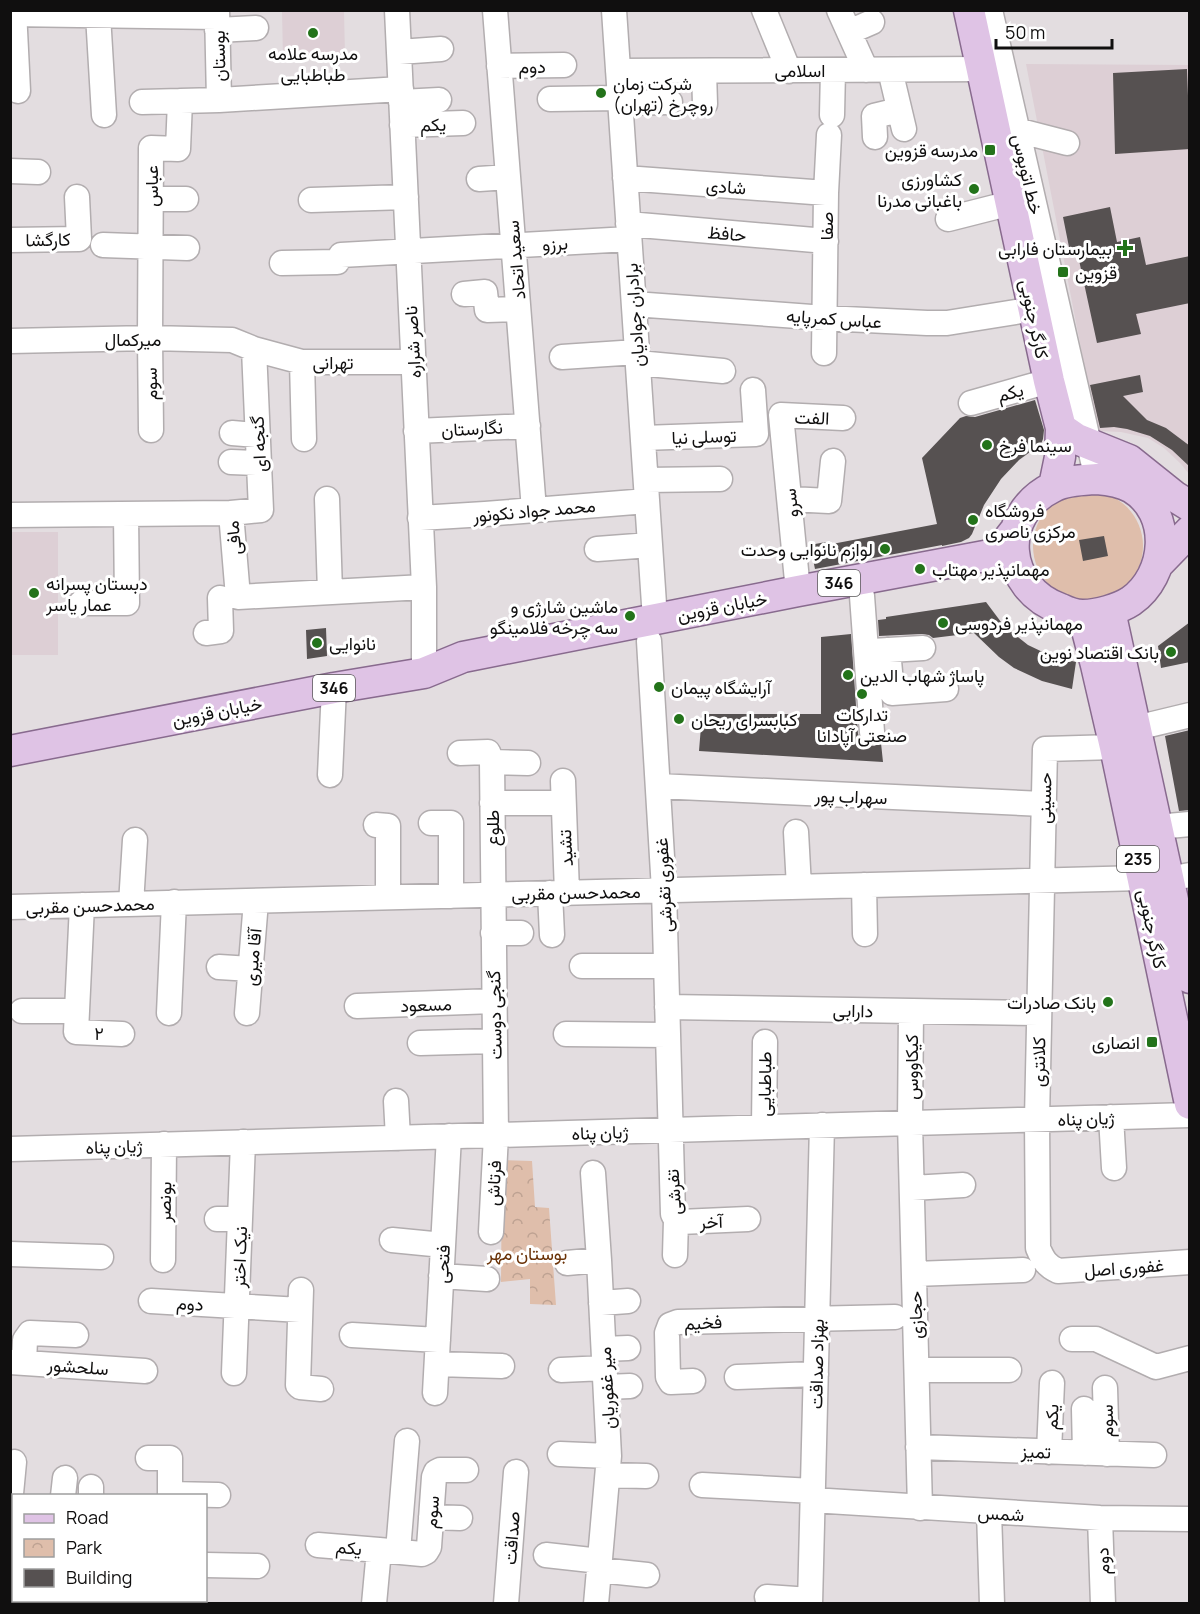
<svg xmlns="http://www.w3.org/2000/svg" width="1200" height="1614" font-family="Manrope,Vazirmatn,sans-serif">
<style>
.built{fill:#ddcfd5}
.grass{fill:#dfbeab}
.park{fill:url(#park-crowns)}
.building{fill:#565151}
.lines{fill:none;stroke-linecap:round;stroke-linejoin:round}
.minor-casing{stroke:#b2adaf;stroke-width:27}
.major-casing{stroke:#886a8e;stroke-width:33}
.minor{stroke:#fff;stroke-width:24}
.major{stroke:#dfc3e5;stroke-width:30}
.poi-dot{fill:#23731a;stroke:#fff;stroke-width:2}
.labels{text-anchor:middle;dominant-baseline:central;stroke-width:6;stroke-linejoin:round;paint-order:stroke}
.shield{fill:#fff;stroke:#585757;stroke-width:1.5}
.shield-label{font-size:16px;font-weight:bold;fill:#100f0f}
.poi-label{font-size:18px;fill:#100f0f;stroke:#fff;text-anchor:start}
.street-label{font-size:18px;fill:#100f0f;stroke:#fff}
.park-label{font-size:18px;fill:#6a3207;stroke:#fff}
</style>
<defs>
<pattern id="park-crowns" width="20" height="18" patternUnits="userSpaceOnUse" patternTransform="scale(1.5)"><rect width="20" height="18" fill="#dfbeab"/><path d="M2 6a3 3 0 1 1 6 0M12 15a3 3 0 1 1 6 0" fill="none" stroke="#bea292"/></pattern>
</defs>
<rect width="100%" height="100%" fill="#e3dde0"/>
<!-- built -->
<path class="built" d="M282,11h62l1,45 -62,2z
M1026,64l163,1v409l-8,-10 -17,-16 -16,-10 -27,-6 -24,-1z
M10,532h48v123h-47z
M10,1531h4v69l28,1v2h-31z"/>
<!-- grass -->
<path class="grass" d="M1033 546a55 55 0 1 1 110 0a55 55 0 1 1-110 0Z"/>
<!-- park -->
<path class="park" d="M502,1160l30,1 3,46 14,1 7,97 -26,-1v-25l-29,3z"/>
<!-- building -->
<path class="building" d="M1187,69l3,80 -75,5 -2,-81z
M1110,207l7,35 23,-5 6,28 44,-9v47l-54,11 5,20 -44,9 -20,-92 -7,1 -7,-35z
M1140,375l3,17 -20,4 24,24 19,8 24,18v21l-18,-17 -22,-14 -23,-7 -13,-2 -14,1 -10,-43z
M1035,400l9,30 -1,9 -2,5 -22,16 -18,19 -17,26 -12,29 -3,4 -8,4 -19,4v-1l-127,24 -5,-24 21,-4 1,3 105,-20 -15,-66 38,-40 6,-2 9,1z
M1104,536l4,20 -25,5 -4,-21z
M986,602l18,24 24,19 23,11 25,6 -4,27 -30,-8 -28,-13 -15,-11 -25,-24 -41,5 -4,-3 -7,-1 -43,2 -1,-16 8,-1v-2z
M1190,622v40l-29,6 -3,-22z
M326,628l1,28 -20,3 -1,-29z
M851,634l7,100 3,6 5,5 8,1 7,-3 2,19 -184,-11 3,-37h119v-77z
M1190,730v80l-11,1 -14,-75z"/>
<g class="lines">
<defs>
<path id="minor" d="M14,10l4,81
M217,10l2,90
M397,10l27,577v86
M495,10l39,500
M614,10l41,609
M764,10l25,61
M839,10l27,60
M990,10l107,469
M10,14l207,3
M98,15l6,100
M217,30l39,-2
M849,32l23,-10
M399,52l42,-3
M499,66l65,-1
M890,70l14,59
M618,71l364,-2
M704,71l1,33
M550,99l70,-1
M142,102l77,-2 182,-11
M401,102l38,-2
M620,103l50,-1
M832,115l1,-45
M402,125l61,-2
M1005,127l62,16
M875,137l-1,-21 25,-6
M10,171l28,1
M625,178l201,15
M479,179l29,-2
M151,199h35
M311,200l95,-3
M948,219l63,-16
M628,224l198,17
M10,240l69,-1 -2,-42
M103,245l84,3
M282,263l55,-1 4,-7 288,-16
M464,294l21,-2 2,18 31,-1
M634,304l191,14 102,5h20l87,-14
M10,341l140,-3 82,2 22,9 48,13h111
M824,353l2,-160 3,-58
M562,357l75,-5
M302,362l2,77
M638,363l85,8
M971,403l78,-22
M151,430l-1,-92 1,-190 27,1 2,-48
M416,431l112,-5
M232,433l25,2
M643,438l113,-4 -3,-44
M231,462l28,1
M646,480l74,-1
M327,499l3,93
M790,499l39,2 4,-40
M231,513l30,-3 -7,-161
M10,515l221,-2 7,84 186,-10
M420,518l65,-4 162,-13
M597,549l53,-4
M798,591l-17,-176 62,3
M862,596l10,136
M81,603h46l-1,-89
M206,633l15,-2 -1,-33
M649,641l15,249 9,324 3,6 -1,35
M888,650l4,43 54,-4
M872,651l51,-3
M1136,728l54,-13
M1115,747l-70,2 -8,370 1,129c5,12 9,18 20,23l132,-9
M460,753l28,-1 4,10
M330,775l4,-87
M563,781l4,112
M658,786l385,18
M492,803h71
M431,823h20v73
M376,825l12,1v71
M1157,827l33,-3
M796,832l3,55
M1168,879l22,-4
M864,885l1,49
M550,893l2,42
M131,904l4,-64
M82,905l-6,127 46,2
M10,907l1132,-29
M493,933h28
M582,966h84
M219,967l32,2
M357,1006l137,-5
M667,1007l372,6
M22,1011h55
M911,1011l-1,112 10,385
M169,1013l5,-111
M247,1013l9,-112
M566,1034l101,1
M420,1043l74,-2
M396,1101l2,37
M1111,1117l3,51
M764,1127l1,-85
M10,1149l1180,-34
M593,1173l6,87 10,196 -13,148
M912,1188l51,-3
M217,1219h23
M676,1220l4,2 68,-3
M491,1232l5,-97 -4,-373 36,1
M392,1240l51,5
M10,1254l91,3
M163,1260l1,-116
M567,1263l32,-3
M914,1274l109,-4
M441,1276l46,3
M301,1290l-3,95 2,2 21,2
M151,1301l149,9
M601,1303l27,-2
M352,1335l86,5
M1072,1339h24l60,28 34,-9
M604,1349l24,-1
M10,1362l135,9
M24,1363l1,-23 5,-7 46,2
M437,1364l65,2
M561,1370l44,-2
M917,1370h92
M234,1373l9,-231
M737,1377l79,-3
M693,1381l-22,1 -3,-5 -1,-44 3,-8 8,-3 217,-5
M606,1387l24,-1
M1105,1388l2,66
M435,1393l14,-257
M1084,1409l1,44
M918,1447l236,8
M1049,1452l3,-69
M560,1454l49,2
M148,1458h22v36l48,1
M608,1475l38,1
M702,1485l111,6
M63,1496l2,-18
M91,1496v-9
M812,1500l288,18 90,1
M10,1504l4,-42
M989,1512l3,92
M431,1517l29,1
M1100,1518l3,86
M10,1525h4
M318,1545l61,5
M398,1551l9,-110
M546,1555l54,6
M206,1565l51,1
M599,1570l48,5
M767,1597l43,3
M80,1604l1,-4
M169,1604v-4
M374,1604l5,-54 43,4 4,-2 3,-5 5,-70 2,-5 4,-2h26
M506,1604l10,-132
M810,1604l12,-479"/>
<path id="major" d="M969,10l80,371 12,47 -1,29 -6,29
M1061,428l16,11 52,21 45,36 16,10
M1097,479c12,1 25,3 35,9 41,25 36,87 -1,113 -12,8 -34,14 -48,14 -7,0 -16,-3 -22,-6 -58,-20 -65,-94 -8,-122 13,-7 30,-7 44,-8z
M1158,564l32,-33
M1110,611l80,367
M1083,615l13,50 19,82 75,357
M10,751l324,-63 90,-15 39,-16 335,-66 192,-36 10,-5 14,-18"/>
</defs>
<!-- minor casing -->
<use href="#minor" class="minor-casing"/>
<!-- major casing -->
<use href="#major" class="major-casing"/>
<!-- minor -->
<use href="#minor" class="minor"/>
<!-- major -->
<use href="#major" class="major"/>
</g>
<!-- markers -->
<g class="poi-dot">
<circle cx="313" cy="33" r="6"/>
<circle cx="601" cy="93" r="6"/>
<rect x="984" y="144" width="12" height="12" rx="3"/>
<circle cx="974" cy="189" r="6"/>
<path d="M1122 239h6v6h6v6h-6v6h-6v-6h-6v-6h6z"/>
<rect x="1057" y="266" width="12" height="12" rx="3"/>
<circle cx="987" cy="445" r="6"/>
<circle cx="973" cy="520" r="6"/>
<circle cx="885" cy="549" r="6"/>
<circle cx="920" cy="569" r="6"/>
<circle cx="34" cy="593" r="6"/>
<circle cx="630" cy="616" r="6"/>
<circle cx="943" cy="623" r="6"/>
<circle cx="317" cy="643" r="6"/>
<circle cx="1171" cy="652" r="6"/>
<circle cx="848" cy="675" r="6"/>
<circle cx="659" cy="687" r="6"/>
<circle cx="862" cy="694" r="6"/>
<circle cx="679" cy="719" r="6"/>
<circle cx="1108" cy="1002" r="6"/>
<rect x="1146" y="1036" width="12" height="12" rx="3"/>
</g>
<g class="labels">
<!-- shield labels -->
<g class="shield">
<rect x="818" y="570" width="42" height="26" rx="4.5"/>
<rect x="313" y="675" width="42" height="26" rx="4.5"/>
<rect x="1117" y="846" width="42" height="26" rx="4.5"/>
</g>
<g class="shield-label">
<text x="839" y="583">346</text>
<text x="334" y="688">346</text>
<text x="1138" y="859">235</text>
</g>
<!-- poi labels -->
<g class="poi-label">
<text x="313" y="53" text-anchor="middle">مدرسه علامه<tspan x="313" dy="21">طباطبایی</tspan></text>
<text x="613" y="83">شرکت زمان<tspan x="613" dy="21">روچرخ (تهران)</tspan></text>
<text x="978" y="150" text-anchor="end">مدرسه قزوین</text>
<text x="962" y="179" text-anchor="end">کشاورزی<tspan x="962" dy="21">باغبانی مدرنا</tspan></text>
<text x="1112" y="248" text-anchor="end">بیمارستان فارابی</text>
<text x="1075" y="272">قزوین</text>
<text x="999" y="445">سینما فرخ</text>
<text x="985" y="510">فروشگاه<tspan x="985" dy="21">مرکزی ناصری</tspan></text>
<text x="873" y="549" text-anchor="end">لوازم نانوایی وحدت</text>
<text x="932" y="569">مهمانپذیر مهتاب</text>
<text x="46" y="583">دبستان پسرانه<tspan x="46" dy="21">عمار یاسر</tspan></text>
<text x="618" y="606" text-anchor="end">ماشین شارژی و<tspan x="618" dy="21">سه چرخه فلامینگو</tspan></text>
<text x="955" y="623">مهمانپذیر فردوسی</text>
<text x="329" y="643">نانوایی</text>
<text x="1159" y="652" text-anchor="end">بانک اقتصاد نوین</text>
<text x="860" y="675">پاساژ شهاب الدین</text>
<text x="671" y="687">آرایشگاه پیمان</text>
<text x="862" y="714" text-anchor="middle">تدارکات<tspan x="862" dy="21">صنعتی آپادانا</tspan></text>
<text x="691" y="719">کبابسرای ریحان</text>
<text x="1096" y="1002" text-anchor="end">بانک صادرات</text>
<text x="1140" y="1042" text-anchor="end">انصاری</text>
</g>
<!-- street labels -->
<g class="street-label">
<text transform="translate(218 56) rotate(-91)">بوستان</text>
<text transform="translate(532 66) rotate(-1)">دوم</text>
<text x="800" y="70">اسلامی</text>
<text transform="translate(433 124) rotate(-2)">یکم</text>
<text transform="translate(1028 174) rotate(77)">خط اتوبوس</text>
<text transform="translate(151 186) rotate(-90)">عباس</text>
<text transform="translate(726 186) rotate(4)">شادی</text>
<text transform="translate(826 226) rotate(-90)">صفا</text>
<text transform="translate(727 233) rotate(5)">حافظ</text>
<text transform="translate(48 239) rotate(-1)">کارگشا</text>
<text transform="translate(555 243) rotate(-3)">برزو</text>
<text transform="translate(515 260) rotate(-95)">سعید اتحاد</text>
<text transform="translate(634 315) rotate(-94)">برادران جوادیان</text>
<text transform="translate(834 318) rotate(4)">عباس کمرپایه</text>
<text transform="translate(1035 319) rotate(78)">کارگر جنوبی</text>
<text x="133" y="339">میرکمال</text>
<text transform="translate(412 342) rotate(-93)">ناصر شراره</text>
<text x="333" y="362">تهرانی</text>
<text transform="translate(150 384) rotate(-91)">سوم</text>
<text transform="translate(1010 392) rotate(-16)">یکم</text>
<text transform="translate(812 417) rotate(2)">الفت</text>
<text transform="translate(472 428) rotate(-3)">نگارستان</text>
<text transform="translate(704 436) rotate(-2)">توسلی نیا</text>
<text transform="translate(258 444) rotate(-93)">گنجه ای</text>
<text transform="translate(790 503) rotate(-96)">سرو</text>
<text transform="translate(534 510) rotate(-5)">محمد جواد نکونور</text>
<text transform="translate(233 538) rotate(-96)">مافی</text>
<text transform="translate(722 606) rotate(-11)">خیابان قزوین</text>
<text transform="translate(217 711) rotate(-11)">خیابان قزوین</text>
<text transform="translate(851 796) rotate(2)">سهراب پور</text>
<text transform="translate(1044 798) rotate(-89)">حسینی</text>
<text transform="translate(492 828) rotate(-90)">طلوع</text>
<text transform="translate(565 848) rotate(-93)">تشید</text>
<text transform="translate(663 885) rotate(-93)">غفوری تفرشی</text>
<text transform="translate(576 892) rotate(-1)">محمدحسن مقربی</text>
<text transform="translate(90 905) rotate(-2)">محمدحسن مقربی</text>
<text transform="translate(1153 929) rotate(78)">کارگر جنوبی</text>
<text transform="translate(252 957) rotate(-85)">آقا میری</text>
<text transform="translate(426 1004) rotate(-2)">مسعود</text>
<text transform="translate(853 1010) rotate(1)">دارابی</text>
<text transform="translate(494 1015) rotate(-91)">گنجی دوست</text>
<text transform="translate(99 1033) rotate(2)">۲</text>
<text transform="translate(1038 1062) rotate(-89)">کلانتری</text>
<text transform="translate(911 1067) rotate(-90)">کیکاووس</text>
<text transform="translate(764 1084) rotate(-89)">طباطبایی</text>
<text transform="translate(1086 1118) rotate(-2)">ژیان پناه</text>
<text transform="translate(600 1132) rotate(-2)">ژیان پناه</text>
<text transform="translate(114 1146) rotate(-2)">ژیان پناه</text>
<text transform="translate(493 1183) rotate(-87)">فرتاش</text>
<text transform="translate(673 1192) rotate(-94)">تفرشی</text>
<text transform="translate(164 1202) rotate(-89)">بونصر</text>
<text transform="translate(711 1221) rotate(-2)">آخر</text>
<text transform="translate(239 1257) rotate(-88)">نیک اختر</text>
<text transform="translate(442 1264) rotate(-87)">فتحی</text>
<text transform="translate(1124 1267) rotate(-4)">غفوری اصل</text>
<text transform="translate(190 1303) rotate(4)">دوم</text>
<text transform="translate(915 1315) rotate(-91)">حجازی</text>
<text transform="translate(703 1322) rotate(-3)">فخیم</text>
<text transform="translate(816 1364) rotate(-89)">بهزاد صداقت</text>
<text transform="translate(78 1366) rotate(4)">سلحشور</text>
<text transform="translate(606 1388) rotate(-93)">میر غفوریان</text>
<text transform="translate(1051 1417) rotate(-88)">یکم</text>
<text transform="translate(1106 1421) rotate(-91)">سوم</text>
<text transform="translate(1036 1451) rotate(2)">تمیز</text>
<text transform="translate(431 1512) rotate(-86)">سوم</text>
<text transform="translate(1001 1513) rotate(3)">شمس</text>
<text transform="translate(511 1538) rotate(-86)">صداقت</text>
<text transform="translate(349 1547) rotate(5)">یکم</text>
<text transform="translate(1102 1561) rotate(-92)">دوم</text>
</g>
<!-- park labels -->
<g class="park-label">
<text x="527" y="1253">بوستان مهر</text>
</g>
</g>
<!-- border -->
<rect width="1200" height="1614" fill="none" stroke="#100f0f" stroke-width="24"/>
<!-- legend -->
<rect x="12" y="1494" width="195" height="108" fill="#ffffff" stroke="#9f9f9f" stroke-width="1.5"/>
<rect x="24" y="1514" width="30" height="9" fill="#dfc3e5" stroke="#9f9f9f" stroke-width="1.5"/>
<text x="66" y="1524" font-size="18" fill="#100f0f">Road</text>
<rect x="24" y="1539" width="30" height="18" fill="url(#park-crowns)" stroke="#9f9f9f" stroke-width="1.5"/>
<text x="66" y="1554" font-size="18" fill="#100f0f">Park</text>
<rect x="24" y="1569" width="30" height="18" fill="#565151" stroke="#9f9f9f" stroke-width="1.5"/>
<text x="66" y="1584" font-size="18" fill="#100f0f">Building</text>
<!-- scale -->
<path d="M996 39v9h116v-9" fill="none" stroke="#100f0f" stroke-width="3"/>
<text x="1005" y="39" font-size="18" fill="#100f0f" stroke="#ffffff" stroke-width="4.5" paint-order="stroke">50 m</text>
</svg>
